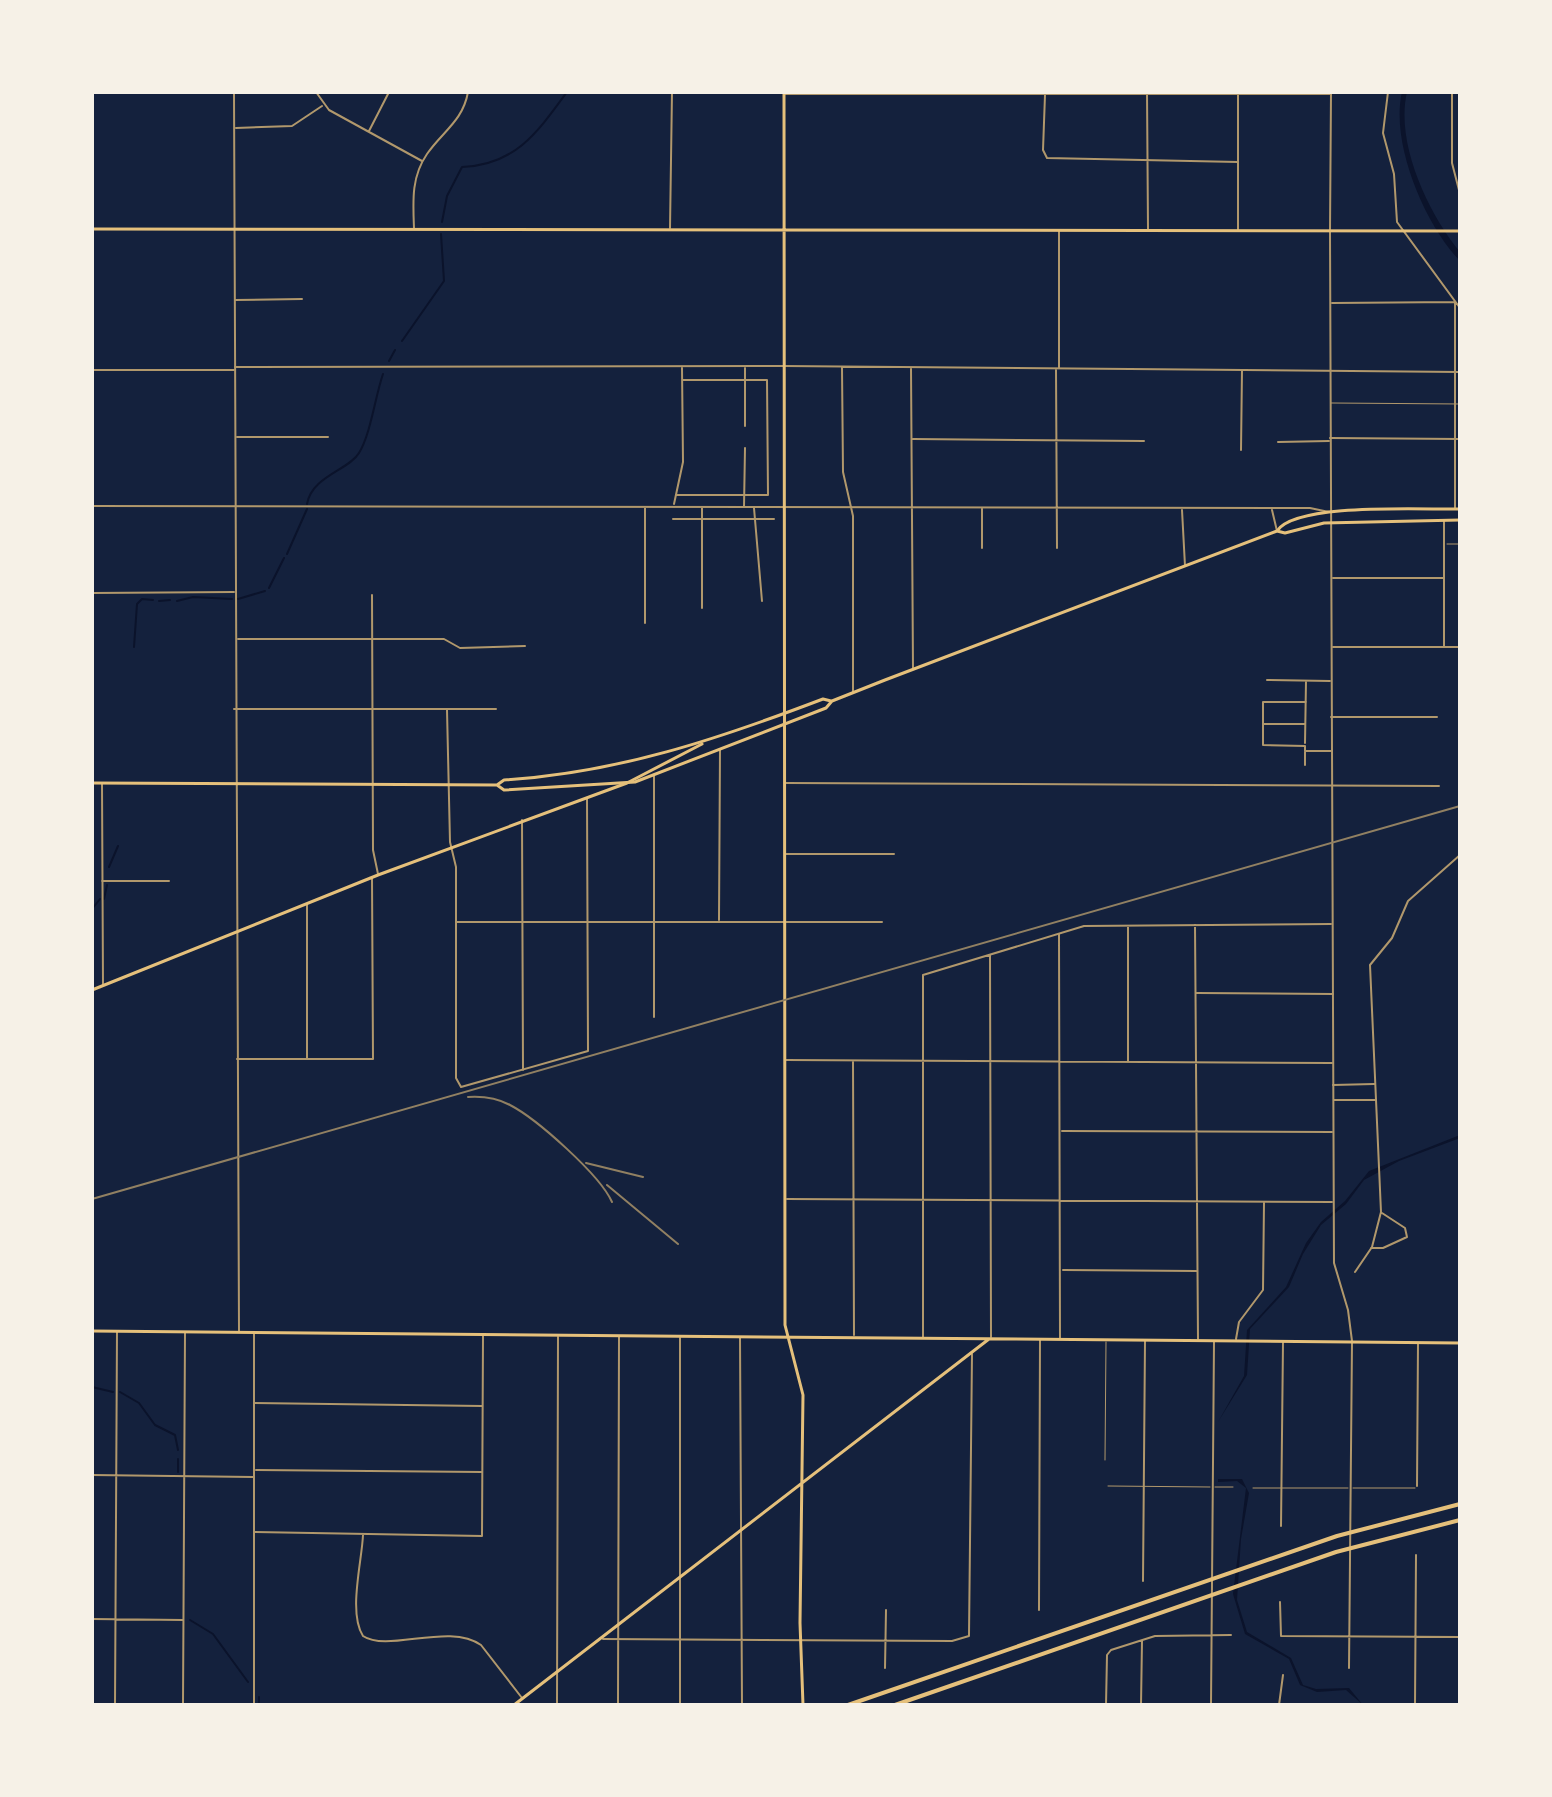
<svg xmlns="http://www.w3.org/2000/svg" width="1552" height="1797" font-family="'PT Sans',sans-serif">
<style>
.water{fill:#0b132b}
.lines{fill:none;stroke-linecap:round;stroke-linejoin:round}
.stream{stroke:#0b132b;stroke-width:2}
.service{stroke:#b1986c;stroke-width:1}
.minor{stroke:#b1986c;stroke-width:2}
.tertiary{stroke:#b1986c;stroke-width:2}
.secondary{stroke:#e5c07b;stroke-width:3}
.primary{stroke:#e5c07b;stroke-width:3}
.motorway{stroke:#e5c07b;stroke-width:4}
.rail{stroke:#918062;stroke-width:2}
</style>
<rect width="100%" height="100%" fill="#14213d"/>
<!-- water -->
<path class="water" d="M1402,92h5c-12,51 21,121 53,160v9c-35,-36 -70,-118 -58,-169z
M1460,1135v3l-61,23 -35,19 -18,24 -25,21 -18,29 -14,33 -39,42 -3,46 -29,47 26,-46 3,-46 39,-43 20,-44 15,-21 24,-21 24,-30z
M1218,1479h24l7,14 -8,46 -4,61 10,32 44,26 12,27 13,4 33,-1 14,17 -17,-15 -29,2 -17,-7 -11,-26 -44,-25 -12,-40 13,-106 -9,-7 -19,1z"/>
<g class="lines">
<!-- stream -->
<path class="stream" d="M442,222l5,-26 15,-29c53,-2 75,-34 105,-75
M402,341l42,-60 -3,-47
M389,361l6,-11
M307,504c5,-28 42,-34 52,-51 12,-20 16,-56 24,-79
M287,554l20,-45
M269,588l15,-30
M238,599l27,-8
M159,601l11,-1
M177,601l16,-4 39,2
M134,647l3,-43 5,-5 11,1
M109,867l9,-21
M104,899l3,-14
M92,909l8,-10
M92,1387l21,5
M120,1392l19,11 16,22 20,10 3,15
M178,1459v13
M190,1620l23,14 35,48
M259,1697v5"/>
<!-- service -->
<path class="service" d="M1331,403l129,1
M1447,544h13
M1105,1460l1,-118
M1108,1486l102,1
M1215,1487h18
M1253,1488h95
M1353,1488h62"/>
<!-- minor -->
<path class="minor" d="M316,92l13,18 93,51
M1147,92l1,137
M1388,92l-5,41 11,41 3,48 63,86
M784,94h547
M1045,95l-2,55 4,8 191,4
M236,128l56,-2 30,-20
M369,131l20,-39
M414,228c-1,-26 -3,-51 13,-74 15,-22 36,-33 41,-62
M670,228l2,-136
M1238,230v-138
M1330,230l1,-138
M1059,231v137
M235,300l67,-1
M1332,303l123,-1v206
M235,367l549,-1 676,6
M842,368l1,104 10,44v176
M911,368l2,301
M92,370h142
M1056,370l1,178
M745,426v-58
M237,437h91
M1330,438l130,1
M913,439l231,2
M1278,442l51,-1
M1241,450l1,-80
M676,495h92l-1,-115h-85
M674,504l9,-42 -1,-94
M92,506l1218,2 19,4
M744,507l1,-59
M645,508v115
M754,508l8,93
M1182,510l3,56
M1272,510l5,21
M673,519h101
M1444,521v126
M982,548v-40
M1333,578h110
M92,593l142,-1
M372,595l1,255 5,24
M702,608v-100
M238,639h206l16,9 65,-2
M1333,647h127
M1267,680l63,1
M234,709h262
M447,710l3,132 6,25v211l5,9 127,-36 -1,-253
M1331,717h106
M1263,724h41
M1305,743l1,-62
M1305,751v-5l-42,-1v-43h43
M1306,751h25
M1305,752v13
M786,783l653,3
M102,784l1,202
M522,820l1,250
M786,854h108
M102,881h67
M307,904v154
M719,920l1,-170
M456,922h426
M1195,925l3,414
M1059,934l1,405
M990,955l1,382
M1197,993l136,1
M654,1017v-241
M237,1059h136l-1,-181
M786,1060l546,3
M853,1062l1,273
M1128,1062v-136
M1333,1085l41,-1
M1334,1100h42
M1062,1131l270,1
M787,1199l545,3
M1371,1248h12l24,-11 -2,-9 -23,-15
M1063,1270l133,1
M1355,1272l17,-25 9,-35 -11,-247 22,-27 16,-37 52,-46
M923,1337v-362l161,-49 247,-2
M740,1338l2,367
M1236,1339l3,-17 24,-32 1,-87
M254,1403l228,3
M256,1470l226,2
M92,1475l161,2
M1417,1486l1,-143
M1281,1526l2,-184
M255,1532l227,4 1,-200
M363,1535c-1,26 -15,78 0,101 25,17 86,-14 118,9l41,53
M1143,1581l2,-240
M1280,1602l1,34 179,1
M1039,1610l1,-270
M92,1619l91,1
M603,1639l349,2 17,-5 3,-282
M885,1668l1,-58
M1349,1668l3,-326
M115,1705l2,-374
M183,1705l2,-372
M557,1705l1,-368
M618,1705l1,-368
M680,1705v-367
M961,1705h15
M1106,1705l1,-50 4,-5 44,-14 76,-1
M1141,1705l1,-64
M1211,1705l3,-363
M1279,1705l4,-30
M1415,1705l1,-150"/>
<!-- tertiary -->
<path class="tertiary" d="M234,92l5,1239
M1452,92v71l8,31
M1330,232l4,1031 14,47 4,31
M254,1705v-372"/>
<!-- secondary -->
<path class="secondary" d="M784,92l1,1233 18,70 -3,228 3,82
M92,229l1368,2
M92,990l286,-115 249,-92 75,-39
M92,1331l1368,12
M514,1705l475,-366"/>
<!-- primary -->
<path class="primary" d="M1277,531l8,2 39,-10 136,-3
M92,783l405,2 7,5 131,-8 191,-74 6,-7 53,-21 392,-149c19,-29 148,-21 183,-22
M497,785l7,-5c113,-7 214,-41 319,-81l8,2"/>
<!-- motorway -->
<path class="motorway" d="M848,1705l489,-169 123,-32
M895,1705l441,-153 124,-32"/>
<!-- rail -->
<path class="rail" d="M468,1097c15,-1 29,1 42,8 27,14 90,70 102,97
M586,1163l57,14
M607,1185l71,59
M92,1199l1368,-393"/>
</g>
<!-- border -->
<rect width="1552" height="1797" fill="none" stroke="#f6f1e7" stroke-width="188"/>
</svg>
